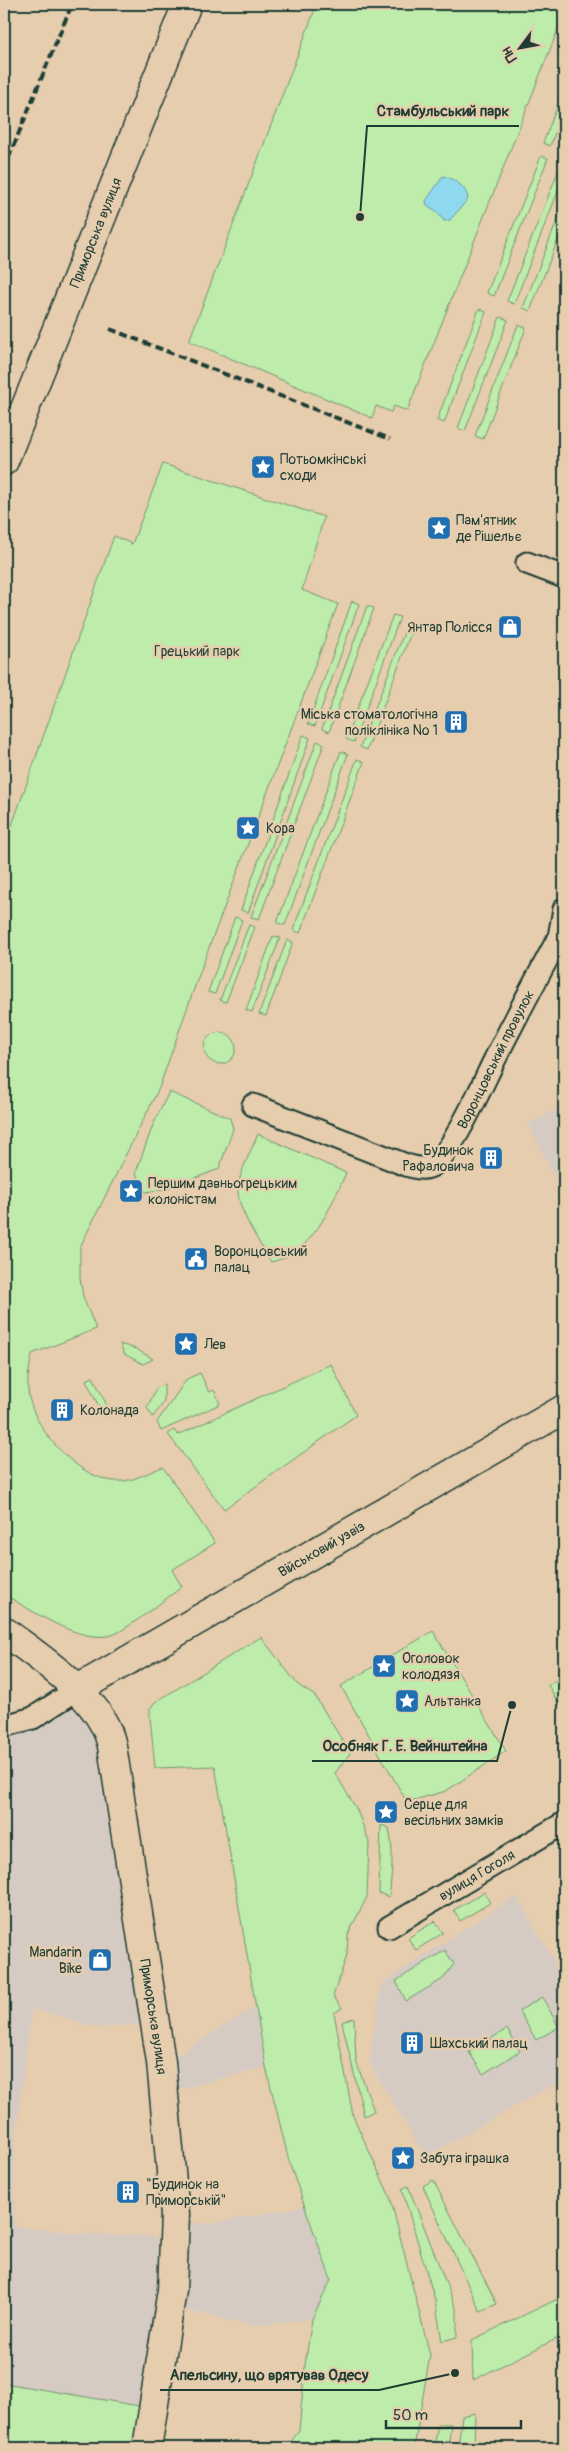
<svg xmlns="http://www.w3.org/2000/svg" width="568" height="2452" font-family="Pangolin,sans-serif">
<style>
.built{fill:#d6cbc3}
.green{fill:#beecaa;stroke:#6e946f}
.water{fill:#8fd9f0;stroke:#629ba5}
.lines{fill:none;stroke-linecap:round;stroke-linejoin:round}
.street-casing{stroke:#1f3d34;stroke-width:25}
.secondary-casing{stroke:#1f3d34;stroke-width:31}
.street{stroke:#e6cdae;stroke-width:21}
.secondary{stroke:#e6cdae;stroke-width:28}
.rail{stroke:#1f3d34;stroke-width:4;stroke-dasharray:8 4;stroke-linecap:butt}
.labels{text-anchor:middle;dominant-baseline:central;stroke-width:4.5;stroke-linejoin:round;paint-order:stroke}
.street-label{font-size:14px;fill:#1f3d34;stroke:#e6cdae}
.poi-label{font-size:14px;fill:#1f3d34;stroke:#e6cdae;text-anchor:start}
.park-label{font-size:14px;fill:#27463a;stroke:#e6cdae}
.leader{fill:none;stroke:#1f3d34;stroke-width:2}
.callout-dot{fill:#1f3d34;stroke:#e6cdae;stroke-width:2}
.callout-label{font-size:15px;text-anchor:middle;font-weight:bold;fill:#1f3d34;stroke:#e6cdae;stroke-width:4.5;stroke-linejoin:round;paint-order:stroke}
</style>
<rect width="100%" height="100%" fill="#e6cdae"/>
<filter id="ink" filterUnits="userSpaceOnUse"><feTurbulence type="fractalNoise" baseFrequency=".02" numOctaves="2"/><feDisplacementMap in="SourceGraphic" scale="10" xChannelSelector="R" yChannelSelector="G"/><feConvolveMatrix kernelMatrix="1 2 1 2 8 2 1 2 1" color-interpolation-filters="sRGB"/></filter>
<g filter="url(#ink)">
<!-- built -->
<path class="built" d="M564,1106v91l-36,-73z
M79,1690l25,40 46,293 -52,5 -66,-19 -17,134 -1,83 72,8 63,2 24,6 -22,166 -147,-25v-656z
M516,1895l48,83v101l-139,78 -56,-94 12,-79z
M255,2007l11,60 -101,26 -2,-30z
M305,2206l26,74 -19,39 -58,7 -83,-19 5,-86 33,3z"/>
<!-- green -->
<path class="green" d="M317,4h247v10l-157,397 -13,-5 -3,6 -15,-6 -4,12 -183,-77z
M564,89v21l-14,36 -7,-3z
M541,156l7,2 -54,138 -7,-3z
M561,164l3,1v11l-50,128 -7,-3z
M564,203v21l-34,87 -7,-3z
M479,309l7,3 -42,111 -7,-3z
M500,317l8,3 -43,111 -7,-3z
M518,325l8,3 -43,111 -8,-3z
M163,464l161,53 -22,73 36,14 -137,365 -42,119 -79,159v31l3,19 13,32 -64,25c-2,12 -5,23 -4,35 2,39 54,96 95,92 13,-1 28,-10 40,-14l52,76 -43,27 10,17c-13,9 -58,45 -70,48 -33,9 -81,-25 -108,-41v-746l110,-312 18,8z
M352,601l7,3 -44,122 -7,-2z
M367,606l7,2 -45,124 -7,-3z
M393,615l7,2 -46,125 -8,-3z
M409,620l6,2 -48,128 -7,-3z
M303,735l7,3 -62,175 -7,-3z
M317,741l7,3 -65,175 -8,-2z
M341,751l7,3 -63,171 -8,-2z
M357,759l7,3 -64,171 -7,-3z
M235,917l7,3 -27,74 -7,-2z
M249,925l6,2 -29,75 -6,-2z
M273,936l7,2 -28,74 -6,-2z
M287,940l6,2 -27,74 -7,-2z
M204 1048a16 16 0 1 1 32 0a16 16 0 1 1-32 0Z
M169,1092l61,26 3,11 -14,40 -50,19 -23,4 -7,-9 -3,-11 17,-47z
M258,1134l88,39c-17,36 -32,79 -75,89 -10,-17 -35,-54 -33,-74 1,-15 14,-39 20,-54z
M120,1344l16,5 17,10 -10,5 -19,-10z
M331,1364l25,51 -132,94 -56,-75 6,-4 4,5z
M200,1373l9,19 5,-2 6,14 -59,27 -4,-9 30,-43z
M93,1377l18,37 -7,3 -18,-37z
M164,1384v18l-11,15 -6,-9 9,-19z
M433,1631l73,120 -60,40 -39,11 -66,-116z
M261,1637l37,48 17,11 35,57 -15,20 22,37 12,32 -2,55 -19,37 -1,21 -14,41 9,12 -8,5 19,103 37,81 40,158 -16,93h-128l13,-17 6,-66 7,-46 19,-39 -41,-115 -24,-98 -51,-301 -60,2 -5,-52v-7l4,-6z
M564,1675v38l-16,-28z
M381,1825l8,3c5,24 3,46 0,69l-10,-4z
M484,1892l6,11 -30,18 -6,-11z
M435,1921l8,12 -27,17 -8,-12z
M445,1950l9,14 -11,15 -37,22 -10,-20z
M542,1997l17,30 -23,13 -17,-29z
M354,2018l2,43 18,50 -10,5 -22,-94z
M507,2029l13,22 -37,23 -14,-22z
M433,2180l64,124 -17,7 -57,-125z
M408,2186l49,125v26l-15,4 -7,-41 -33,-111z
M564,2296v39l-91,45 -1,-40z
M4,2383l147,25 -6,40h-141z
M475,2413l-1,35h-16l4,-32z
M438,2424h13l-3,24h-14z"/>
<!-- water -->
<path class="water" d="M443,176c10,2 24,11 25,23l-18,21 -6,1 -8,-10 -9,-6 -1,-4z"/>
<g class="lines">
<defs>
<g id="street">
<path d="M527,563l37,14"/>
<path id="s1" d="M253,1105l153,60c11,3 19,6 29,-1 18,-14 46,-76 57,-99 21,-43 44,-85 67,-128l5,-28"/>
<path d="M4,1726l29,-8 45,-29"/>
<path id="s2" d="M389,1927l175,-104"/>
</g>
<g id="secondary">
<path id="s3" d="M4,461l183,-457"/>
<path id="s4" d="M4,1631c37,28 98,66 108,115l49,316 14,153 -3,75 -25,158"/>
<path id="s5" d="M78,1689l486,-280"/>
</g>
</defs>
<!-- street casing -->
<use href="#street" class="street-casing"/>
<!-- secondary casing -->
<use href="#secondary" class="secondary-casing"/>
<!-- street -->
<use href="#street" class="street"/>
<!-- secondary -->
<use href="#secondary" class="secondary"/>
<!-- rail -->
<path class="rail" d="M4,169l68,-165
M110,329l280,110"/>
</g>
</g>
<!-- icons -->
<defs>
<symbol id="sight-square" viewBox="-11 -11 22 22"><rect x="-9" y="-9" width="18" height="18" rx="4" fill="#1f6fb2" stroke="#e6cdae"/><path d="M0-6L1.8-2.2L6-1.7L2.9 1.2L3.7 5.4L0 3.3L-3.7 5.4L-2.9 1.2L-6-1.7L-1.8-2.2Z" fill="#fff"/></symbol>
<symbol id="shop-square" viewBox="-11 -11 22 22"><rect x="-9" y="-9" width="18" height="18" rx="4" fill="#1f6fb2" stroke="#e6cdae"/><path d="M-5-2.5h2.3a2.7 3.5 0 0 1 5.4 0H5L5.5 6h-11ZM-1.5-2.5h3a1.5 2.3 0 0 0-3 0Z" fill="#fff"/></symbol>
<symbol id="building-square" viewBox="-11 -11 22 22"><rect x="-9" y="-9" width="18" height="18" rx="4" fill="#1f6fb2" stroke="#e6cdae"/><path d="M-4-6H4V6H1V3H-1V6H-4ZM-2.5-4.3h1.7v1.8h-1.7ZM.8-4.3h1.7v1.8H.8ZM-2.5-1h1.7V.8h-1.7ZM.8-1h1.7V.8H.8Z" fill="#fff"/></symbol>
<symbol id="civic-square" viewBox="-11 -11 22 22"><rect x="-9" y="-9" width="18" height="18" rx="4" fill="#1f6fb2" stroke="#e6cdae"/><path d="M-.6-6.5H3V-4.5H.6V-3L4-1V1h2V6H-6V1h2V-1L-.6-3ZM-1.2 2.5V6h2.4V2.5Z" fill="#fff"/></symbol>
</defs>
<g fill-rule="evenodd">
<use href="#sight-square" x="249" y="453" width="28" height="28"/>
<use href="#sight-square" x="425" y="514" width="28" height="28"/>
<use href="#shop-square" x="496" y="613" width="28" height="28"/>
<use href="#building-square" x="442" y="708" width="28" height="28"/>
<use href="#sight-square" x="234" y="814" width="28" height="28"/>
<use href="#building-square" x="477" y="1144" width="28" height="28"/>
<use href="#sight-square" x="117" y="1177" width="28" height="28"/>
<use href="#civic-square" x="182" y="1245" width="28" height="28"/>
<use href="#sight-square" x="172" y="1330" width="28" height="28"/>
<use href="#building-square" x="48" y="1396" width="28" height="28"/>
<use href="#sight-square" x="370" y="1652" width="28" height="28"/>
<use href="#sight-square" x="393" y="1687" width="28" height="28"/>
<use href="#sight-square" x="372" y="1798" width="28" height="28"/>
<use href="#shop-square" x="86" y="1946" width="28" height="28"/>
<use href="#building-square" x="398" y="2029" width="28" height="28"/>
<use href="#sight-square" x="389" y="2144" width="28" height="28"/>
<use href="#building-square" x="114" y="2178" width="28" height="28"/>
</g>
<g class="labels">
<!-- street labels -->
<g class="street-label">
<text stroke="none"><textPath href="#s3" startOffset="246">Приморська вулиця</textPath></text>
<text stroke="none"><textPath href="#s1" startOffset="316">Воронцовський провулок</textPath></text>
<text stroke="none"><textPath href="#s5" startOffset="281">Військовий узвіз</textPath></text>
<text stroke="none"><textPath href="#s2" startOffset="102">вулиця Гоголя</textPath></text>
<text stroke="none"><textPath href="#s4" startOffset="435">Приморська вулиця</textPath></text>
</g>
<!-- poi labels -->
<g class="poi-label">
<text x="280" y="459">Потьомкінські<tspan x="280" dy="16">сходи</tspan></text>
<text x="456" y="520">Пам'ятник<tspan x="456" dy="16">де Рішельє</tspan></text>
<text x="492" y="627" text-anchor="end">Янтар Полісся</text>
<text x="438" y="714" text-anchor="end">Міська стоматологічна<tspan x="438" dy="16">поліклініка № 1</tspan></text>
<text x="266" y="828">Кора</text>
<text x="474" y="1150" text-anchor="end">Будинок<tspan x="474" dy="16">Рафаловича</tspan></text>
<text x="148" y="1183">Першим давньогрецьким<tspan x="148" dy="16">колоністам</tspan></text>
<text x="214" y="1251">Воронцовський<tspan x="214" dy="16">палац</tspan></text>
<text x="204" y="1344">Лев</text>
<text x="80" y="1410">Колонада</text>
<text x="402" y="1658">Оголовок<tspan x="402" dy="16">колодязя</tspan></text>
<text x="424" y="1701">Альтанка</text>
<text x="404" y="1804">Серце для<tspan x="404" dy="16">весільних замків</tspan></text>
<text x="82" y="1952" text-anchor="end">Mandarin<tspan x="82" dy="16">Bike</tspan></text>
<text x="430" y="2043">Шахський палац</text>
<text x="420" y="2158">Забута іграшка</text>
<text x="146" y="2184">"Будинок на<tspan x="146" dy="16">Приморській"</tspan></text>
</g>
<!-- park labels -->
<g class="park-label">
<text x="197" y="651">Грецький парк</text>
</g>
</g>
<!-- callouts -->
<path class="leader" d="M360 217L367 126H519M512 1705L497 1761H312M455 2373L379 2390H160"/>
<g class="callout-dot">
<circle cx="360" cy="217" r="5"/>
<circle cx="512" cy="1705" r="5"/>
<circle cx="455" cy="2373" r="5"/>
</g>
<g class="callout-label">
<text x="443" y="116">Стамбульський парк</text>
<text x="405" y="1751">Особняк Г. Е. Вейнштейна</text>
<text x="269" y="2380">Апельсину, що врятував Одесу</text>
</g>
<!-- margin -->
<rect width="568" height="2452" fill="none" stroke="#e6cdae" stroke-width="20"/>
<rect x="10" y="10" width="548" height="2432" fill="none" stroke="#1f3d34" stroke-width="2" filter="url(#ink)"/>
<!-- north arrow -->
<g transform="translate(520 48) rotate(238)" stroke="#e6cdae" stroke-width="4" paint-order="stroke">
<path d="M0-4L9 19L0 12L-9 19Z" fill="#1f3d34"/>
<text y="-8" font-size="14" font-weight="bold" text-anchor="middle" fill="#1f3d34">Пн</text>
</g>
<!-- scale -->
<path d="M386 2420v8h135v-8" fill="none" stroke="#1f3d34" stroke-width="2.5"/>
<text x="393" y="2420" font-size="15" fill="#1f3d34" stroke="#e6cdae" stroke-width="4" paint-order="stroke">50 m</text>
</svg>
